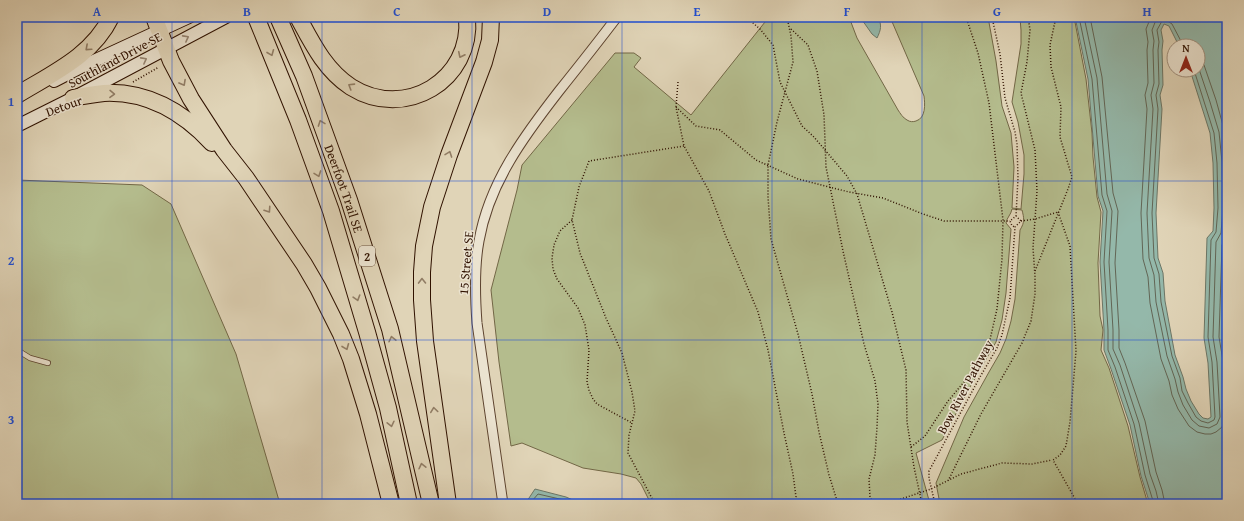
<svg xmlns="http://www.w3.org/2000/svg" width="1244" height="521" font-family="'Gentium Book Plus',serif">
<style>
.green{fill:#b4bc8d;stroke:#726746}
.water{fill:#94b8aa;stroke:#6c7666;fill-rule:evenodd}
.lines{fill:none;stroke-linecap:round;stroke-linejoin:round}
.shore{stroke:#626555;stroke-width:1}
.service-casing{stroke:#5c422e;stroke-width:6}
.minor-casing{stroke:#5c422e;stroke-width:11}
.secondary-casing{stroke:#301200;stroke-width:14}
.motorway-casing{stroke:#301200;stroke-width:18}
.path{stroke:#301200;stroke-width:1.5;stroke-dasharray:1 2;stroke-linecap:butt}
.service{stroke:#ebe3d0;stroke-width:4.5}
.minor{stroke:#ebe3d0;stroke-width:9}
.secondary{stroke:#ebe3d0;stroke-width:12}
.motorway{stroke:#e0d4b7;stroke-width:16}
.oneway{stroke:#978572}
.oneway2{stroke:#917d65}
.grid{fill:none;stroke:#1d4ed8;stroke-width:1;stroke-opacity:0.55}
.labels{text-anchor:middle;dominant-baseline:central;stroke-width:3;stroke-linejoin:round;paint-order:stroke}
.shield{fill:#ebe3d0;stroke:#68513e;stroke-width:1}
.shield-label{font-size:12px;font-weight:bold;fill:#301200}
.street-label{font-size:13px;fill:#301200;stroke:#ebe3d0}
.neatline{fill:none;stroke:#1d4ed8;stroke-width:1.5}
.grid-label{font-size:13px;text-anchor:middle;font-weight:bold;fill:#1d4ed8}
</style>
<rect width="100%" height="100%" fill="#e0d4b7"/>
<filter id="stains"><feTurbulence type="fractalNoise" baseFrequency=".005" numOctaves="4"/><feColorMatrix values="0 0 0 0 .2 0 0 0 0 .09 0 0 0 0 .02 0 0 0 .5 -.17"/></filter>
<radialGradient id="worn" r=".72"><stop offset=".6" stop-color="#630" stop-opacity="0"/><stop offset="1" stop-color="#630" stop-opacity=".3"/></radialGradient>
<!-- green -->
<path class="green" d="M769,17h80l8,21 41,72c2,3 5,8 9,10 3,2 6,2 9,1 10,-3 9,-17 8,-25l-34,-79h98l8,44 6,45 9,27 3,34 -2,41 9,1 3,-35v-19l-6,-33 -6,-20 9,-58v-14l-1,-12 -2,-1h56l12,62 6,54 1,24 4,40 4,15 -3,51 2,53 3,14 -2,20 8,18 19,58 12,51 8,27h-208l-4,-21 28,-66 25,-45 11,-19 6,-14 5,-18 4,-22 5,-69c5,-8 4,-12 2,-20l-10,-1c-1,6 -5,8 -6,14l5,6 -5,64 -4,27 -6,22 -26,45 -28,53 -26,13 14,51h-279l-10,-20 -5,-6 -15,-4 -38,-6 -61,-25 -11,3 -12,-84 -8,-72 26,-100 5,-25 93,-112h19l7,5 -7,9 57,48z
M17,180l125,5 29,19 65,150 44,150h-263z"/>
<!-- water -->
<path class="water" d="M860,17h18c4,8 3,13 -1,21l-5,-4z
M1075,17h152v487h-77l-9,-28 -11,-51 -19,-56 -7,-19v-20l-4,-68 3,-51 -5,-15 -10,-117zM1164,24l5,2 10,20h19v24h-8l20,63 3,30 1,45 -1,23 -6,7 -3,100 4,25 3,54 -3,2 -5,-1 -4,-4 -8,-13 -5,-12 -3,-12 -8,-22 -10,-54 -2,-28 -5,-15 -2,-45 6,-104 -2,-14 3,-10 -1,-35 1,-9 -2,-11z
M535,489l31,8 16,7h-54l-1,-3z"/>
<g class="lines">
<!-- shore -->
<path class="shore" d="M1079,17l13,62 10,116 5,16 -3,51 4,68v20l7,17 19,57 11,51 9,29
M1084,17l13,61 10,116 5,17 -3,51 4,68v19l7,16 19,58 11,51 6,17 3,13
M1090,17l12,60 11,116 5,18 -3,52 4,67v18l6,15 20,58 11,51 6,18 3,14
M1151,17l-5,12 2,13 -1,8 1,33 -3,12 2,14 -6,104 2,46 5,18 2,26 11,56 8,22 3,14 6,14 11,17 8,6 8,2h6l5,-2 6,-5 4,-9 -3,-57 -4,-24 3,-92 5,-10
M1159,17l-3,3 -4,10 2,11 -1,9 1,33 -3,12 2,14 -6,104 2,45 5,17 2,27 11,54 8,23 3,13 5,13 9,15 7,6 10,2 8,-4 3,-7 -3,-55 -4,-25 3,-95 5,-9 2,-25 -1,-46 -3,-30 -9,-30 -12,-36
M1182,46v-3l-10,-19 -6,-4 -4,1 -5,9 2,12 -1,8 1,34 -3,11 2,14 -6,104 2,45 5,16 2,28 11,54 8,22 2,13 6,12 8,14 5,4 7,2 6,-3 1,-3 -3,-55 -4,-25 3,-97 5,-8 2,-24 -1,-45 -3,-30 -20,-63
M1198,58l6,7 12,35 8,29 3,27
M531,504l1,-3 6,-7 26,6 8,4"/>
<defs>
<path id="service" d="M17,350l13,8 18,5"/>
<path id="minor" d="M503,504l-26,-181c-2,-27 -3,-55 2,-82 10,-58 45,-105 80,-150 20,-25 39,-49 58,-74"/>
<path id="secondary" d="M54,81l29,-15 106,-49
M17,126l56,-28 153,-81"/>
<g id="motorway">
<path d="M154,17l17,44 20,38 33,51 22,28 58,86 14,24 23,46 10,25 17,55 23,90"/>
<path d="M256,17l42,103 33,91 36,121 21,76 21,96"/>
<path id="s1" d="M278,17l26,59 45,124 41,129 41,175"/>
<path d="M298,17c14,26 27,53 53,70 54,34 122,-7 116,-70"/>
<path d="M17,95c36,-22 75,-39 94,-78"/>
<path d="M73,98c10,-2 20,-4 31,-5 44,-2 79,19 108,50"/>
<path d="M448,504l-23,-163 -3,-41v-28l2,-26 8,-39 17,-52 35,-93 6,-22 1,-23"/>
</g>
</defs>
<!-- service casing -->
<use href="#service" class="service-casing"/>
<!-- minor casing -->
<use href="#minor" class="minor-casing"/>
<!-- secondary casing -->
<use href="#secondary" class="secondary-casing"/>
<!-- motorway casing -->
<use href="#motorway" class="motorway-casing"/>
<!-- path -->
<path class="path" d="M746,17l14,12 13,16 7,37 22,44 12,11 33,39 10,18 35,118 14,58 1,52 7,45 8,37
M787,17l4,19 2,26 -16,60 -9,43v32l3,42 27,95 14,60 7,38 10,43 9,29
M992,17l8,37 5,44 10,34 2,12 1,34 -2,38 -6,5 2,5 3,1
M791,29l17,16 9,26 7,44 2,52 17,84 21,93 11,37 3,23 -1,23 -2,28 -6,24 1,18 4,7
M133,82l26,-15
M678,82l-2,25 8,39 25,45 16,43 33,78 10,38 16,83 9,41 3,23 -1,7
M676,107l20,19 24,4 36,30 42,19 51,13 34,6 40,16 21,7h66
M1058,212l12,34 6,105 -6,71 -4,24 -6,9 -7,5 25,44
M572,220l-12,11 -6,14 -2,13 1,11 4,10 21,29 7,17 4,25 -2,32 2,8 4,9 4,5 35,19
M1021,221l14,-2 23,-7
M1035,271l33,-82 4,-12 -12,-40 1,-30 -10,-40 -1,-22 6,-28
M911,447l14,-11 23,-35 27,-32 14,-25 8,-35 5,-50 1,-39 -14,-117 -11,-50 -12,-36
M948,481l33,-67 41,-71 9,-22 4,-27v-18l-2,-28 4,-57 -2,-41 -14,-57 6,-31 3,-32 -2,-13
M655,504l-27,-51 1,-18 6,-24 -3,-19 -10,-39 -16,-35 -26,-65 -8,-33 7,-33 10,-26 95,-15
M886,504l45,-15 30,-15 41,-11 30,1 20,-4
M935,504l-6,-26v-7l51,-94 17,-29 5,-13 8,-37 5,-71 6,-6 -5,-5"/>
<!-- service -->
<use href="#service" class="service"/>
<!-- minor -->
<use href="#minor" class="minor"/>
<!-- secondary -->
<use href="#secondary" class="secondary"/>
<!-- motorway -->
<use href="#motorway" class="motorway"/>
</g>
<!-- one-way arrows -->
<defs><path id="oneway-chevron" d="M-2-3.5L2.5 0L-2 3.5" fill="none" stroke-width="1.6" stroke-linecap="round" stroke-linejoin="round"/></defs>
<g class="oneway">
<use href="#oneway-chevron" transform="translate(186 38) rotate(-28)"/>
<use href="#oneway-chevron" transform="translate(144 60) rotate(-28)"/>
</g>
<g class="oneway2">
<use href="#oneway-chevron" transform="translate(88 48) rotate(138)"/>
<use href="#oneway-chevron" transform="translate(271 53) rotate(68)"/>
<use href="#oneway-chevron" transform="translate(461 55) rotate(116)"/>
<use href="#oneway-chevron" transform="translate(183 83) rotate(61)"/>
<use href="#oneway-chevron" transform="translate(351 86) rotate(-148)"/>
<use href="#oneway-chevron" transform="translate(112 94) rotate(1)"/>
<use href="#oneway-chevron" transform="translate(321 123) rotate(-110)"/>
<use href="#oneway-chevron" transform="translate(449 154) rotate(-70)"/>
<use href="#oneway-chevron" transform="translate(318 174) rotate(70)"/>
<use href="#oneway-chevron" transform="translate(268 210) rotate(56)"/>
<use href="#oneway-chevron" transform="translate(422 281) rotate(-91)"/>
<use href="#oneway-chevron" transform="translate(357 298) rotate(73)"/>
<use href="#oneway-chevron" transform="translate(392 339) rotate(-103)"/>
<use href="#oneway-chevron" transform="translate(346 347) rotate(68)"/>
<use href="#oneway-chevron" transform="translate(434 410) rotate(-98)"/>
<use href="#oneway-chevron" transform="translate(391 424) rotate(77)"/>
<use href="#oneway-chevron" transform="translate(422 466) rotate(-103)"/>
</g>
<!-- grid -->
<path class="grid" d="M172,17v487M322,17v487M472,17v487M622,17v487M772,17v487M922,17v487M1072,17v487M17,181h1210M17,340h1210"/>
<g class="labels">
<!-- shield labels -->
<rect class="shield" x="359" y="246" width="16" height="20" rx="3"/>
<g class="shield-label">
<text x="367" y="256">2</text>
</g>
<!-- street labels -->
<g class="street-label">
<text transform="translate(115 60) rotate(-28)">Southland Drive SE</text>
<text transform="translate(64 106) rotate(-20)">Detour</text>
<text stroke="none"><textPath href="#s1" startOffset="184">Deerfoot Trail SE</textPath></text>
<text transform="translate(466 263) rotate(-85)">15 Street SE</text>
<text transform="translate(965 387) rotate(-62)">Bow River Pathway</text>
</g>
</g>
<!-- margin -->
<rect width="1244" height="521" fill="none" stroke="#e0d4b7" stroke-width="44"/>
<!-- north arrow -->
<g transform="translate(1186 58)"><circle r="19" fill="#ebe3d0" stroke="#a08f7d"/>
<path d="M0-3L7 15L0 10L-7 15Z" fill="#8f2418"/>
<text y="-6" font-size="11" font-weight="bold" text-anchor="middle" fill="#301200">N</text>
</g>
<rect x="22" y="22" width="1200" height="477" class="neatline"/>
<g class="grid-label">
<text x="97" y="16">A</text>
<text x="247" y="16">B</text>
<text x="397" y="16">C</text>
<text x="547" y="16">D</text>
<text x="697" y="16">E</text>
<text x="847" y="16">F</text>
<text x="997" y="16">G</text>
<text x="1147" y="16">H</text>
<text x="11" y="106">1</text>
<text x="11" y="265">2</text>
<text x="11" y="424">3</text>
</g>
<rect width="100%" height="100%" filter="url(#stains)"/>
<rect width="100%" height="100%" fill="url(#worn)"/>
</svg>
